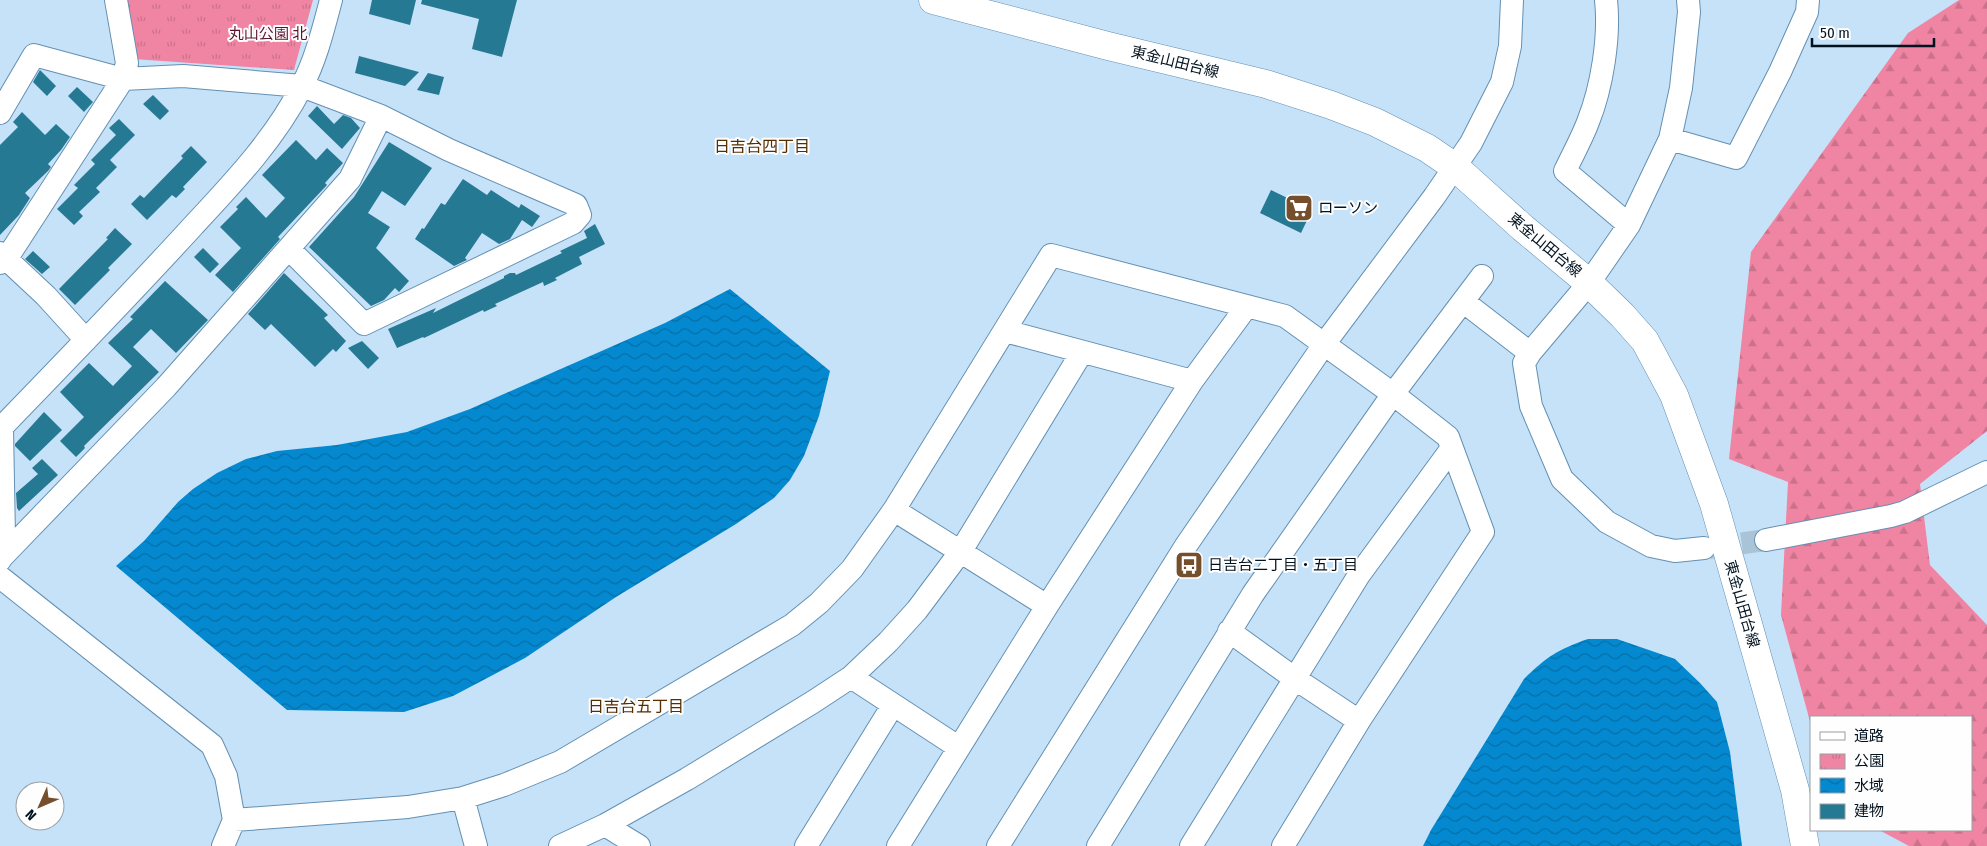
<svg xmlns="http://www.w3.org/2000/svg" width="1987" height="846" font-family="'Fira Sans Condensed','Noto Sans JP',sans-serif">
<style>
.forest{fill:url(#forest-firs)}
.park{fill:url(#park-tufts)}
.water{fill:url(#water-waves)}
.building{fill:#267993}
.lines{fill:none;stroke-linecap:round;stroke-linejoin:round}
.minor-tunnel{stroke:#a9c3d7;stroke-width:22;stroke-dasharray:22 11;stroke-linecap:butt}
.minor-casing{stroke:#6390b3;stroke-width:24}
.major-casing{stroke:#6390b3;stroke-width:29}
.minor{stroke:#fff;stroke-width:22}
.major{stroke:#fff;stroke-width:28}
.labels{text-anchor:middle;dominant-baseline:central;stroke-width:4;stroke-linejoin:round;paint-order:stroke}
.park-label{font-size:15px;fill:#5b142e;stroke:#fefefe}
.street-label{font-size:15px;fill:#02121f;stroke:#fefefe}
.poi-label{font-size:15px;fill:#02121f;stroke:#fefefe;text-anchor:start}
.neighbourhood-label{font-size:16px;fill:#562e00;stroke:#fefefe}
</style>
<defs>
<pattern id="forest-firs" width="22" height="20" patternUnits="userSpaceOnUse" patternTransform="scale(1.25)"><rect width="22" height="20" fill="#f084a3"/><path d="M5 1l3.5 6h-7zM16 11l3.5 6h-7z" fill="#cc718c"/></pattern>
<pattern id="park-tufts" width="24" height="20" patternUnits="userSpaceOnUse" patternTransform="scale(1.25)"><rect width="24" height="20" fill="#f084a3"/><path d="M3 7l-1-3M5 7V3M7 7l1-3M15 17l-1-3M17 17v-4M19 17l1-3" fill="none" stroke="#cc718c"/></pattern>
<pattern id="water-waves" width="16" height="10" patternUnits="userSpaceOnUse" patternTransform="scale(1.25)"><rect width="16" height="10" fill="#0489d0"/><path d="M0 5q4-4 8 0t8 0" fill="none" stroke="#036fa8"/></pattern>
</defs>
<rect width="100%" height="100%" fill="#c6e2f8"/>
<!-- forest -->
<path class="forest" d="M1959,0h28v431l-67,53 10,81 57,60v221h-78l-30,-16h92v-113h-160v8l-30,-110 7,-133 -59,-23 22,-207 157,-219z"/>
<!-- park -->
<path class="park" d="M126,0h187l-19,70 -161,-11z"/>
<!-- water -->
<path class="water" d="M730,289l100,82 -11,45 -15,40 -14,24 -16,18 -38,26 -120,73 -91,61 -72,38 -49,16 -117,-2 -171,-144 28,-25 34,-39 15,-13 24,-16 29,-14 31,-8 60,-6 70,-13 63,-23 195,-86z
M1588,639h29l58,20 25,24 17,19 13,50 12,94h-319l8,-16 93,-151c22,-22 35,-30 64,-40z"/>
<!-- building -->
<path class="building" d="M372,0h44l-6,25 -41,-11z
M422,0h95l-15,57 -30,-8 7,-30 -58,-15z
M359,56l60,16 -14,14 -50,-13z
M40,70l16,16 -9,10 -14,-14z
M428,73l16,4 -5,18 -22,-5z
M77,87l16,15 -9,10 -16,-16z
M153,95l16,16 -9,9 -17,-16z
M317,106l17,18 9,-9 8,3 9,10 -18,21 -34,-33z
M22,112l23,23 11,-11 14,13 -9,13 -13,14 3,3 -3,4 -23,22 5,5 -11,17 -19,20v-90l18,-18 -5,-5z
M119,119l16,16 -25,25 7,7 -21,21 4,4 -21,20 4,4 -9,9 -17,-16 21,-21 -4,-3 21,-21 -4,-4 25,-25 -7,-7z
M296,140l20,20 11,-12 16,15 -18,20 2,2 -49,52 2,2 -47,53 -18,-17 26,-27 -21,-21 18,-18 -2,-2 10,-10 20,21 19,-20 -23,-23z
M389,142l43,26 -27,38 -23,-15 -14,22 22,14 -14,21 33,33 -10,11 -4,-4 -11,12 -13,6 -62,-59 45,-50z
M191,146l16,16 -24,25 2,2 -9,9 -4,-3 -25,25 -16,-16 9,-9 4,3 39,-40 -2,-2z
M463,179l24,16 4,-5 28,18 2,-4 19,12 -8,11 -10,-7 -12,19 -11,5 -17,-11 -17,25 2,2 -13,6 -39,-27 7,-11 2,1 17,-26 4,2z
M1271,190l41,20 -11,23 -41,-20z
M595,224l10,20 -26,13 3,7 -27,14 2,2 -13,6 -1,-4 -48,22 2,2 -13,6 -1,-2 -59,28 -1,-1 -26,11 -9,-19 48,-21 -3,5 71,-35v-2l6,-3h5l1,2 46,-22 -2,-2 27,-13 -3,-7z
M115,228l17,16 -24,24 2,2 -35,35 -16,-16 49,-50 -2,-1z
M203,248l16,16 -9,9 -16,-16z
M33,251l17,16 -8,7 -17,-15z
M284,273l44,42 -4,3 22,23 -10,11 -3,-3 -18,18 -44,-43 -6,6 -17,-16z
M165,281l43,39 -32,33 -25,-24 -18,18 26,25 -75,74 1,2 -9,9 -16,-16 24,-24 -24,-25 29,-29 24,23 19,-20 -24,-23 25,-24 -3,-2z
M362,341l17,17 -11,11 -20,-21z
M44,412l18,18 -32,31 -15,-15v-2z
M42,459l16,16 -39,36 -2,-3 -1,-15 22,-19 -6,-6z"/>
<g class="lines">
<!-- minor-tunnel -->
<path class="minor-tunnel" d="M1709,548l57,-8"/>
<defs>
<path id="minor" d="M1606,0c4,37 -4,87 -18,122 -6,16 -15,32 -23,49l64,54
M1688,0l1,12 -8,76 -11,51 -41,86 -40,58 -59,70 -6,10 7,43 31,73 45,43 44,24 24,5 29,-3
M0,113l34,-58 89,24 60,-3 119,10 79,30 68,34 127,55 4,10 -7,8 -209,101 -75,-75
M1670,139l66,19 44,-86 27,-60 1,-12
M0,253l46,43 40,44
M0,263l7,-5 116,-179 4,-16 -11,-63
M1464,302l66,51
M1005,331l187,50
M0,429c65,-67 130,-134 193,-203 40,-43 82,-87 109,-140 14,-27 21,-56 29,-86
M894,510l153,96
M1766,540l125,-24 14,-4 82,-40
M0,559l166,-172 184,-208 31,-63
M0,560l4,-23 -2,-109
M0,577l212,168 14,31 8,44 -11,26
M1229,631l65,47 65,43
M851,677l107,70
M463,798l13,48
M234,820l174,-13 55,-9 41,-13 56,-23 232,-137 27,-22 33,-34 42,-59 157,-255 234,61 108,78 55,43 35,95 -124,189 -76,125
M605,825l34,21
M560,846l45,-21 82,-46 126,-77 38,-25 37,-35 29,-32 44,-59 121,-199
M806,846l87,-141
M898,846l149,-240 145,-225 55,-75
M998,846l187,-299 140,-204 109,-146 37,-54 31,-61 8,-36 2,-46
M1098,846l155,-252 140,-200 89,-118
M1191,846l168,-271 93,-127"/>
<path id="major" d="M933,0l175,46 158,38 65,21 44,17 52,26 28,19 68,61 66,55 33,32 23,26 29,54 40,109 81,286 10,56"/>
</defs>
<!-- minor casing -->
<use href="#minor" class="minor-casing"/>
<!-- major casing -->
<use href="#major" class="major-casing"/>
<!-- minor -->
<use href="#minor" class="minor"/>
<!-- major -->
<use href="#major" class="major"/>
</g>
<!-- icons -->
<defs>
<symbol id="supermarket-square" viewBox="-11 -11 22 22"><rect x="-9" y="-9" width="18" height="18" rx="4" fill="#754f2b" stroke="#fefefe"/><path d="M-6-5.5h2.5l.6 2H6L4.5 2H-2.5L-4.4-4H-6ZM-1.5 3.2a1.3 1.3 0 1 0 .1 0ZM3 3.2a1.3 1.3 0 1 0 .1 0Z" fill="#fff"/></symbol>
<symbol id="bus-square" viewBox="-11 -11 22 22"><rect x="-9" y="-9" width="18" height="18" rx="4" fill="#754f2b" stroke="#fefefe"/><path d="M-5-6H5V4H4V6H2V4H-2V6H-4V4H-5ZM-3.5-4V0h7V-4ZM-3.5 1.2v1.5H-2V1.2ZM2 1.2v1.5H3.5V1.2Z" fill="#fff"/></symbol>
</defs>
<g fill-rule="evenodd">
<use href="#supermarket-square" x="1283" y="192" width="32" height="32"/>
<use href="#bus-square" x="1173" y="549" width="32" height="32"/>
</g>
<g class="labels">
<!-- park labels -->
<g class="park-label">
<text x="268" y="34">丸山公園 北</text>
</g>
<!-- street labels -->
<g class="street-label">
<text transform="translate(1175 62) rotate(14)">東金山田台線</text>
<text transform="translate(1545 245) rotate(40)">東金山田台線</text>
<text transform="translate(1742 604) rotate(74)">東金山田台線</text>
</g>
<!-- poi labels -->
<g class="poi-label">
<text x="1318" y="208">ローソン</text>
<text x="1208" y="565">日吉台二丁目・五丁目</text>
</g>
<!-- neighbourhood labels -->
<g class="neighbourhood-label">
<text x="762" y="146">日吉台四丁目</text>
<text x="636" y="706">日吉台五丁目</text>
</g>
</g>
<!-- legend -->
<rect x="1810" y="716" width="162" height="115" fill="#fefefe" stroke="#99a0a5"/>
<rect x="1820" y="732" width="25" height="8" fill="#ffffff" stroke="#99a0a5"/>
<text x="1854" y="741" font-size="15" fill="#02121f">道路</text>
<rect x="1820" y="754" width="25" height="15" fill="url(#park-tufts)" stroke="#99a0a5"/>
<text x="1854" y="766" font-size="15" fill="#02121f">公園</text>
<rect x="1820" y="778" width="25" height="15" fill="url(#water-waves)" stroke="#99a0a5"/>
<text x="1854" y="791" font-size="15" fill="#02121f">水域</text>
<rect x="1820" y="804" width="25" height="15" fill="#267993" stroke="#99a0a5"/>
<text x="1854" y="816" font-size="15" fill="#02121f">建物</text>
<!-- north arrow -->
<g transform="translate(40 806) rotate(225)"><circle r="24" fill="#fefefe" stroke="#99a0a5"/>
<path d="M0-4L9 19L0 12L-9 19Z" fill="#754f2b"/>
<text y="-8" font-size="14" font-weight="bold" text-anchor="middle" fill="#02121f">N</text>
</g>
<!-- scale -->
<path d="M1812 38v8h122v-8" fill="none" stroke="#02121f" stroke-width="2.5"/>
<text x="1820" y="38" font-size="15" fill="#02121f" stroke="#fefefe" stroke-width="4" paint-order="stroke">50 m</text>
</svg>
